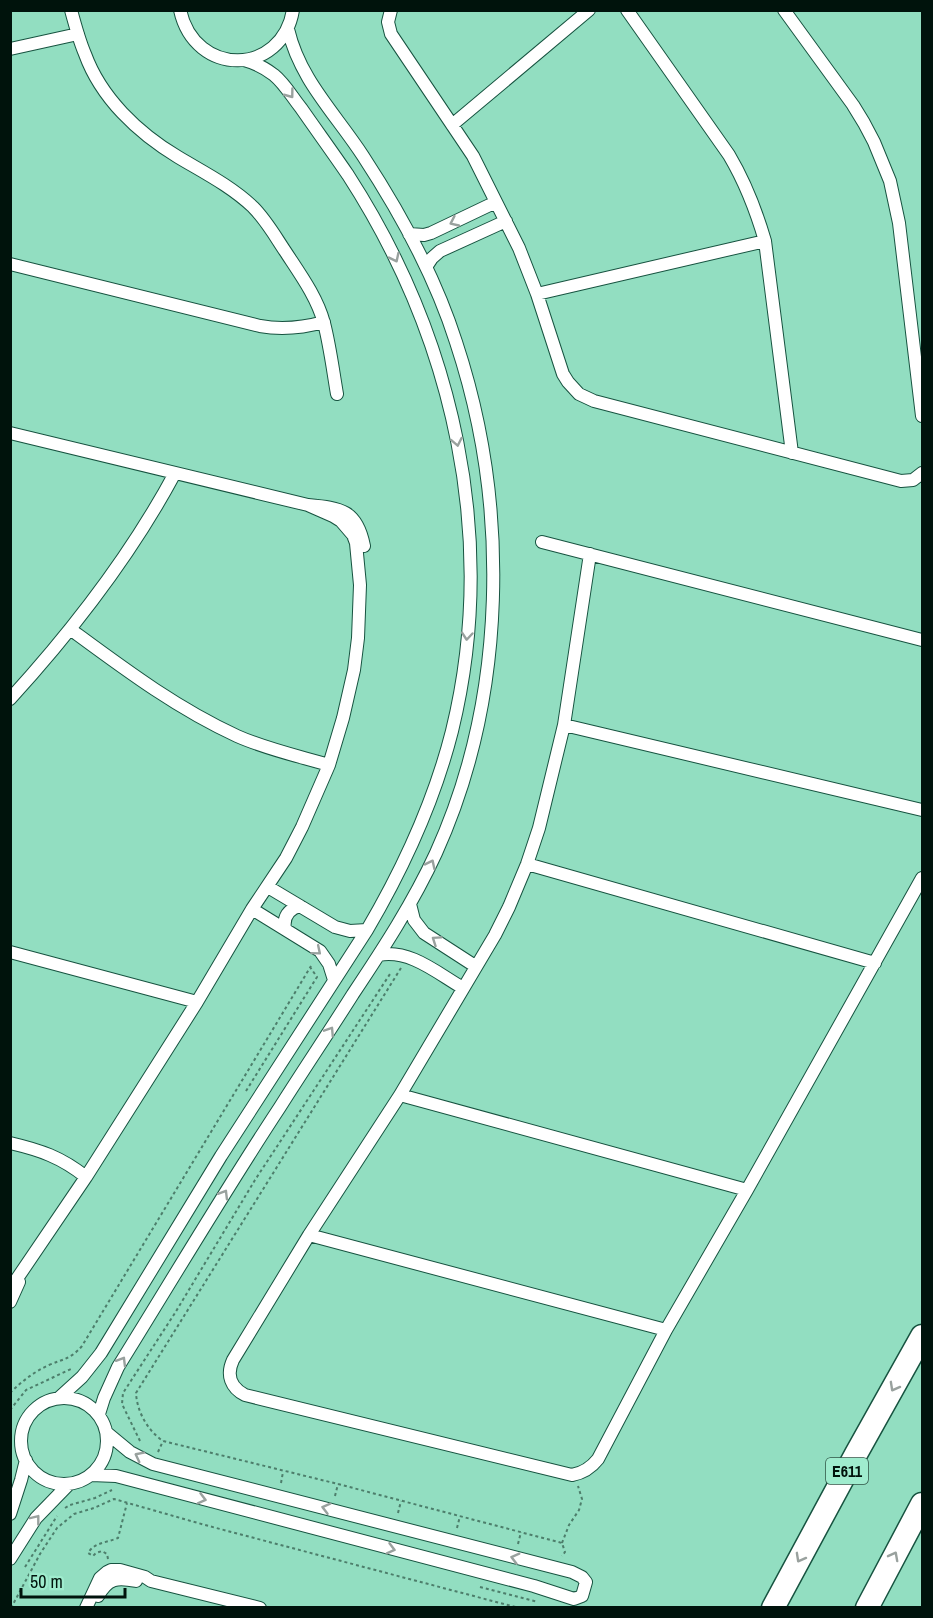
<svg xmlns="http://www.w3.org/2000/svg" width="933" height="1618" font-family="'Archivo Narrow',sans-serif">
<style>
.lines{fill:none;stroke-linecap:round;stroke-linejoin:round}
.street-casing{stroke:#175340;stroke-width:14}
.highway-casing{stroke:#175340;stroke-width:25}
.path{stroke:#4d7e6b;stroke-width:2;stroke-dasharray:3 3;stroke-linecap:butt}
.street{stroke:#fff;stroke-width:12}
.highway{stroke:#fff;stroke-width:22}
.oneway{stroke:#99a19e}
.labels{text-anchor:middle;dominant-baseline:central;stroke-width:4.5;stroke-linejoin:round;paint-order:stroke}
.shield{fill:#9fecce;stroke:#305446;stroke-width:1.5}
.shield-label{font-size:16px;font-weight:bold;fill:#00130c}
</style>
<rect width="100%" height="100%" fill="#92dec1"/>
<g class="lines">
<defs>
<path id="street" d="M71,10c4,15 8,30 14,44 16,44 53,79 93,103 25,15 53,29 75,50 13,13 22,29 32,44 15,23 32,46 39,72 6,23 9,48 13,71
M180,10c15,68 102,66 113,0
M391,10l-3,12 3,12 82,122 46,92 18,46 26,80 5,8 11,12 15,7 307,80 12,-1 9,-7
M627,10l102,145c16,27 27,55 36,86l27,212
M784,10l69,95 11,18 10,19 16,39 9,42 23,193
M10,49l68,-15
M452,125l137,-115
M409,234l15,1 7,-2 65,-31
M10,264l250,62c22,4 42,2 64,-4
M426,267l6,-9 8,-7 66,-30
M537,294l228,-53
M10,433l298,72c33,3 49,5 56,41
M542,542l380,98
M590,554l-26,171 -25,103 -12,36 -18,43 -14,28 -95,160 -91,140 -76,125c-7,15 -2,28 12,35l327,80c11,-2 19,-7 26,-16l68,-129 81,-140 175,-312
M70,629c53,39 106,79 167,107 29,13 61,20 92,29
M10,699c63,-69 121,-144 165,-226
M564,725l358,85
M527,864l348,99
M268,887l67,40 15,4 17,-1
M410,904l4,16 10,13 51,33
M252,909l68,42 9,13 5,16
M285,929c-2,-12 3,-20 15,-23
M10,952l187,50
M379,955c31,-6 58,18 84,33
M400,1095l347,95
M10,1143c30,7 51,14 76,34
M309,1235l357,95
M10,1289l76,-112 111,-175 55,-93 34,-51 16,-31 27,-62 14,-47 11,-48 4,-32 2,-53 -4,-42 -3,-8 -12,-14 -8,-5 -25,-11
M10,1302l9,-20
M60,1397l22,-20 19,-24 120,-197 146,-226c37,-63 67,-128 85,-199 47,-192 2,-392 -104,-556 -15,-22 -31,-44 -47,-67 -9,-11 -16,-24 -27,-33 -9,-7 -19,-12 -30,-15
M21 1441a43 43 0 1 1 86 0a43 43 0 1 1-86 0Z
M99,1414l5,-16 14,-31c54,-87 106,-175 162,-260 24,-38 49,-75 73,-113 30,-45 60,-91 83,-141 71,-157 74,-348 20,-511 -21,-66 -55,-128 -93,-186 -28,-43 -63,-76 -75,-127
M91,1475l25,1 418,110 40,13 8,-3 4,-14 -4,-5 -10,-5 -419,-108 -23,-12 -23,-19
M10,1514l11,-34 5,-20
M10,1559l26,-41 33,-34
M98,1596c10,-18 19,-19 38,-15
M86,1608l14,-30 7,-6 4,-2h9l25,7 6,4 109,27"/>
<path id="highway" d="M773,1608l83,-154 66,-118
M867,1608l55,-104"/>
</defs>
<!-- street casing -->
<use href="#street" class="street-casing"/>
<!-- highway casing -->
<use href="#highway" class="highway-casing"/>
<!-- path -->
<path class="path" d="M401,968l-265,425c1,19 12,38 27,48l175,43 224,59 3,9 -3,4
M246,1091l71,-114 -7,-10
M10,1393c12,-12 24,-21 39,-28 14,-6 22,-6 33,-19l229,-380
M10,1410l16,-20 45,-21
M140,1441l-18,-37 1,-11 52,-80 80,-133 135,-206
M158,1452l5,-11
M281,1483l2,-11
M335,1496l3,-12
M65,1508l5,-3 25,-7 17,-8
M398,1513l3,-12
M457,1528l3,-12
M562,1543l7,-18 10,-15 3,-11 -4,-13
M518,1544l3,-12
M108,1559l-1,-5 -5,-3 -6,2 -3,3 -5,-3c7,-11 18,-10 30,-15l9,-35
M25,1567l32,-51
M480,1587l58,15
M11,1608l29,-54 17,-26 17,-14 20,-6 20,-9 91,26 314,83"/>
<!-- street -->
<use href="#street" class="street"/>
<!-- highway -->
<use href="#highway" class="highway"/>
</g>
<!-- one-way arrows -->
<defs><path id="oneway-chevron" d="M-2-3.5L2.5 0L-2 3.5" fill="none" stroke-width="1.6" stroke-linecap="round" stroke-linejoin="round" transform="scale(1.5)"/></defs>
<g class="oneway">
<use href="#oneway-chevron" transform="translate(290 94) rotate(53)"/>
<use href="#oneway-chevron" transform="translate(454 222) rotate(155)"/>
<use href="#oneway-chevron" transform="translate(395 258) rotate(64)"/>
<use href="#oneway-chevron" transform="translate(457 442) rotate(79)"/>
<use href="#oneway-chevron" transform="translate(467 636) rotate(95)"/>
<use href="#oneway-chevron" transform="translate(431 864) rotate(-64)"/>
<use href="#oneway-chevron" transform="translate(436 940) rotate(-146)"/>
<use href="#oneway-chevron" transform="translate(317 951) rotate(40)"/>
<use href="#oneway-chevron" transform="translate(330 1031) rotate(-57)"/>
<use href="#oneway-chevron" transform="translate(224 1194) rotate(-59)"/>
<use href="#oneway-chevron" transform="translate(122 1361) rotate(-59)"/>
<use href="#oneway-chevron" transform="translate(894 1387) rotate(119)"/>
<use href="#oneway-chevron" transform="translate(139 1456) rotate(-153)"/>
<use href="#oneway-chevron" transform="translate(202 1499) rotate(15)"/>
<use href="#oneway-chevron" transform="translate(326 1508) rotate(-165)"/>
<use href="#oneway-chevron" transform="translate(36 1519) rotate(-52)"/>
<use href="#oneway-chevron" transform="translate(391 1549) rotate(15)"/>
<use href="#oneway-chevron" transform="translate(894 1556) rotate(-62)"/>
<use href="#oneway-chevron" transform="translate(515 1558) rotate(-165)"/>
<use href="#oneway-chevron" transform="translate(800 1558) rotate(119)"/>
</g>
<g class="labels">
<!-- shield labels -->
<rect class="shield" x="826" y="1458" width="42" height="26" rx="4.5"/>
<g class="shield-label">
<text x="847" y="1471">E611</text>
</g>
</g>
<!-- border -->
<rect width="933" height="1618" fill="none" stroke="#00130c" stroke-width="24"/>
<!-- scale -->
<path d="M21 1588v9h104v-9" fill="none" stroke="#00130c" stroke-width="3"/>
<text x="30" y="1588" font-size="18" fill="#00130c" stroke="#9fecce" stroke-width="4.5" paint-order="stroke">50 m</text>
</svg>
